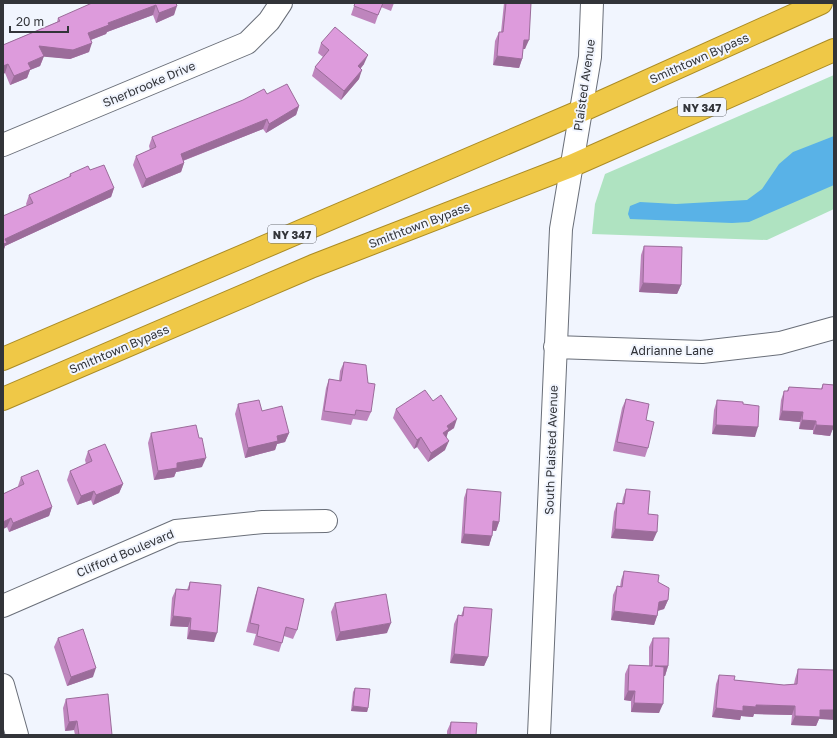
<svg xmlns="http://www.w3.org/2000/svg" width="837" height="738" font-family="'Golos Text',sans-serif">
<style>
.grass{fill:#afe3c1}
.water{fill:#59b2e7}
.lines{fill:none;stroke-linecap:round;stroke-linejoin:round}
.minor-casing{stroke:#6a6f79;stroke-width:24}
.trunk-casing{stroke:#aa8b24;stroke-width:24}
.minor{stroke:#fff;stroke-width:22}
.trunk{stroke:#efc847;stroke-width:22}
.wall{fill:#be85bd}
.shaded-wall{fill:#9b6c9a}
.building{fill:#dd9bdc;stroke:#9b6c9a}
.labels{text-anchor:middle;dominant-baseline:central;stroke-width:4;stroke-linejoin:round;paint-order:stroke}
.shield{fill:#f1f5fe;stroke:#6b6e74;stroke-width:1}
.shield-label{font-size:11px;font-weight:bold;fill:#323439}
.street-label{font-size:12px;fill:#323439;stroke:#f1f5fe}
</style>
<rect width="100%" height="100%" fill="#f1f5fe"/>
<!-- grass -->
<path class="grass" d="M834,75v134l-67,31 -175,-6 3,-30 10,-30z"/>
<!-- water -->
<path class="water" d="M834,136v49l-85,37 -17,1 -102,-4 -2,-5 2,-8 10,-4 36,2 71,-4 15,-11 17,-25 14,-12z"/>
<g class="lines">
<defs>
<path id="minor" d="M3,145l244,-102 22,-22 12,-18
M555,347l147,5 78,-9 54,-15
M3,606l173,-75 87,-9 63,-1
M3,685l14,50
M539,735l22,-506 29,-172 2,-54"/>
<path id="trunk" d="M3,359l578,-248 240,-108
M3,399l310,-133 258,-100 263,-116"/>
</defs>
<!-- minor casing -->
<use href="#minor" class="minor-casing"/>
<!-- trunk casing -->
<use href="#trunk" class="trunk-casing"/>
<!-- minor -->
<use href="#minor" class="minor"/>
<!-- trunk -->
<use href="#trunk" class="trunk"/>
</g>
<!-- wall -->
<path class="wall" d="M176,3l-2,12 -18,8 -3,-8 -46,17 -1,2 -15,6 -2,12 -19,7 -26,-3 -4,10 -10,4 -3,8 -17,7 -5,-12 -2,1v-29l54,-23 1,-4z
M355,3h39l-3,8 -10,-4 -6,17 -24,-9z
M504,3h27l-6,46h-2l-1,10 -3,9 -26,-3 2,-24 4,-9h2z
M321,43l43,21 -3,4 -2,11 -18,21 -29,-24 3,-9 8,-10 -5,-4z
M267,94l32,12 -3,9 -30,18 -3,-4 -80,32 1,2 -3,9 -39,16 -9,-23 3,-9 14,-6 -1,-4 3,-9z
M90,170l24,18 -3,9 -106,49 -2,6v-36l24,-10 -1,-2 3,-9 40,-18 1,-3z
M644,246l37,39 -4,9 -38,-2 2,-37z
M344,362l27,50 -4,9 -14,-2 -2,6 -30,-5 5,-32 3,-9 10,2 1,-10z
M823,384l11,1v45h-2l-2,6 -17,-2v-4l-14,-1 1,-7 -21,-2 2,-20 3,-9h3l2,-4 32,2z
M626,399l20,21 2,28 -3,9 -32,-6 9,-43z
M717,400l26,4 12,33 -43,-3 2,-24z
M433,401l21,27 -6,4 -2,5 -1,13 -17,12 -11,-15 -3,2 -21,-31 3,-9z
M238,404l24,7 27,22 -4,9 -8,2 -2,6 -30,8 -10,-44z
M151,433l51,34 -26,5 -2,5 -20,3 -6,-37z
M88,451l35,33 -4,9 -26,12 -2,-5 -14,5 -10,-25 3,-9 16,-7 -1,-4z
M21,477l31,30 -3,9 -40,16 -2,-5 -4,2v-35l15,-7v-1z
M467,489l32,33 -3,9h-3l-4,15 -28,-3 3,-45z
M626,489l22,25 5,27 -42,-3 3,-26 3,-9h5l1,-5z
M624,571l34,11 10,18 -4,9 -6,2 -1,5 -3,9 -43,-5 2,-25 4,-9 3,1 1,-7z
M190,582l24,60 -27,-3 1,-12 -18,-1 2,-28 4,-9 11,1z
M258,587l39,43 -4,9 -9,-3 -5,16 -26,-7 3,-11 -10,-2 9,-36z
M335,603l52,30 -51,8 -5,-29z
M464,607l24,50 -4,9 -34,-3 4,-39 4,-9 3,1z
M58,638l35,39 -26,9 -13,-39z
M653,638l15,28 -3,10h-1l-5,37 -28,-1v-11l-7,-1 1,-26 4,-9 20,1v-19z
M798,669l21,50 -3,7 -25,-1 1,-10 -38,-1 -1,3 -12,-1 -1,4 -28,-3 4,-33 3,-9 15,5 50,5 10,-1 1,-5z
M355,688l13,20 -1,4 -16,-1 2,-19z
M66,699l46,36h-37l-1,-5 -9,1 -2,-23z
M451,722l25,13h-29v-4z"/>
<!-- shaded-wall -->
<path class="shaded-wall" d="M156,5l-3,10 -46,17 -1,2 -21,8 3,-9 20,-10z
M177,6l-3,9 -18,8 3,-10z
M524,40h5l-4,9h-4z
M92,43l-3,9 -19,7 -34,-3 3,-10z
M368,55l-4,9 -9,11 3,-9z
M44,56l-4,10 -10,4 -3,8 -17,7 4,-9 14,-13z
M497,56l25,3 -3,9 -26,-3z
M8,64l-3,9 -2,1v-8z
M362,70l-3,9 -18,21 3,-9z
M299,106l-3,9 -30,18 3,-9z
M267,119l-4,10 -86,34 4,-9z
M184,163l-3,9 -39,16 4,-9z
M114,188l-3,9 -106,49 -2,6v-8l2,-5z
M643,283l38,2 -4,9 -38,-2z
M782,411l21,1 -3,10 -21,-2z
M457,419l-3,9 -6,4 -2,7 -6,3 7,-16z
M802,420l14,1 -3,9 -14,-1z
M716,425l42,2 -3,10 -43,-3z
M816,425l18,1 -4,10 -17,-2z
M289,433l-4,9 -8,2 -2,6 -30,8 3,-10 29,-12z
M421,437l-4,10 -3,2 3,-9z
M449,441l-4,9 -17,12 3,-9z
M206,458l-4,9 -26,5 -2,5 -20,3 4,-9 19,-8z
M123,484l-4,9 -26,12 3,-10z
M94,491l-3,9 -14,5 4,-9z
M52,507l-3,9 -40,16 4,-9z
M11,518l-4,9 -4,2v-7z
M493,521l6,1 -3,9 -6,-1z
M615,529l42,3 -4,9 -42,-3z
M464,534l28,2 -3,10 -28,-3z
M668,600l-4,9 -8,2 3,-9z
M614,611l43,5 -3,9 -43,-5z
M173,616l18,2 -3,9 -18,-1z
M391,623l-4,10 -51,8 4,-9z
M190,630l27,3 -3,9 -27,-3z
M454,654l34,3 -4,9 -34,-3z
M655,666h13l-3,10 -14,-1z
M96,668l-3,9 -26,9 4,-9z
M628,691h7l-4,10 -7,-1z
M634,703l29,1 -4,9 -28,-1z
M756,705l39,1 -3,9 -38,-1 -1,3 -12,-1 -1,4 -28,-3 4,-9z
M353,706l15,2 -1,4 -16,-1z
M820,710h14v10l-15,-1 -3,7 -25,-1 4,-9z
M77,721l-3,9 -9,1 4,-9z"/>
<!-- building -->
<path class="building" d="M92,3h84l1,3 -18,7 -3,-8 -48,18 1,2 -21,8 4,10 -19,7 -34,-4 5,10 -16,7 3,6 -17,7 -6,-12 -5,2v-21l57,-24 -2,-3z
M355,3h28l-5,12 -24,-9z
M506,3h25l-2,37h-5l-2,19 -25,-3 2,-24h4z
M335,27l33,28 -10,11 4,4 -18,21 -29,-24 14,-17 -8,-7z
M287,84l12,22 -30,18 -2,-5 -86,35 3,9 -38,16 -10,-23 20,-9 -4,-10 91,-37 21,-11 3,5z
M104,165l10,23 -109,51 2,4 -4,1v-28l30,-13 -4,-8 42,-19 -1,-2 18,-8 2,4z
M644,246l38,1 -1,38 -38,-2z
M344,362l22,3 2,18 7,1 -4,28 -15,-2 -1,5 -31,-4 5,-32 12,2z
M823,384l11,1v41l-18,-1v-4l-14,-1 1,-8 -21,-1 2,-20h4l1,-4 33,2z
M425,390l8,11 8,-6 16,24 -10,7 2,3 -6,4 6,8 -18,12 -10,-16 -4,3 -21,-31z
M626,399l23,5 -3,16 8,2 -6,26 -31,-6z
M259,400l3,11 20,-5 7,27 -12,3 1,5 -30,7 -10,-44z
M717,400l26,2v2l16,2 -1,21 -42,-2z
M196,425l3,13h3l4,20 -29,5v5l-19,3 -7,-38z
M105,444l18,40 -27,11 -2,-4 -13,5 -11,-25 22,-10 -4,-10z
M38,470l14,37 -39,16 -2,-5 -8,4v-28l21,-10 -3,-7z
M467,489l34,3 -2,30 -6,-1 -1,15 -28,-2z
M626,489l24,2 -2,23 10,1 -1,17 -42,-3 2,-26 7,1z
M624,571l35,4 -1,7 11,6 -1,12 -9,2 -2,14 -43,-5 3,-25 5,1z
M190,582l31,3 -4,48 -27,-3 1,-12 -18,-2 3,-27 13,1z
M258,587l46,12 -7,31 -11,-3 -4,16 -25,-7 2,-11 -9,-2z
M386,594l5,29 -51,9 -5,-29z
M464,607l28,2 -4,48 -34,-3 4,-39 5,1z
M83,629l13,39 -25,9 -13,-39z
M653,638h16l-1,28h-13l9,1 -1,37 -29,-1 1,-12h-7l1,-26 23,1z
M798,669l36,1v40h-14v7l-25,-1v-10l-39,-1v2l-13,-1v5l-27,-3 3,-33 16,1 -1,4 50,5 13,-1z
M355,688l15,1 -2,19 -15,-2z
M108,694l4,41h-33l-2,-14 -8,1 -3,-23z
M451,722l26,1 -1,12h-26z"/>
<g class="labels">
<!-- shield labels -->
<g class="shield">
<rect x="678" y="98" width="48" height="18" rx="3"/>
<rect x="268" y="225" width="48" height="18" rx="3"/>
</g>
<g class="shield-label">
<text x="702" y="107">NY 347</text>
<text x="292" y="234">NY 347</text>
</g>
<!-- street labels -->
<g class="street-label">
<text transform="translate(699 58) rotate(-24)">Smithtown Bypass</text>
<text transform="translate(149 84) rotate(-23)">Sherbrooke Drive</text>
<text transform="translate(584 85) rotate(-82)">Plaisted Avenue</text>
<text transform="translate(419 225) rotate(-21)">Smithtown Bypass</text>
<text transform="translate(119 349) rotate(-23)">Smithtown Bypass</text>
<text x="672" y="350">Adrianne Lane</text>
<text transform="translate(551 450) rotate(-88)">South Plaisted Avenue</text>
<text transform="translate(125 553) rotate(-23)">Clifford Boulevard</text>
</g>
</g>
<!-- border -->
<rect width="837" height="738" fill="none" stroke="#323439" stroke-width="8"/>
<!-- scale -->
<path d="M10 26v6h58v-6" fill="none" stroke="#323439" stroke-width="2"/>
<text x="16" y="26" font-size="12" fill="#323439" stroke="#f1f5fe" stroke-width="3" paint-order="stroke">20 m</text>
</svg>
